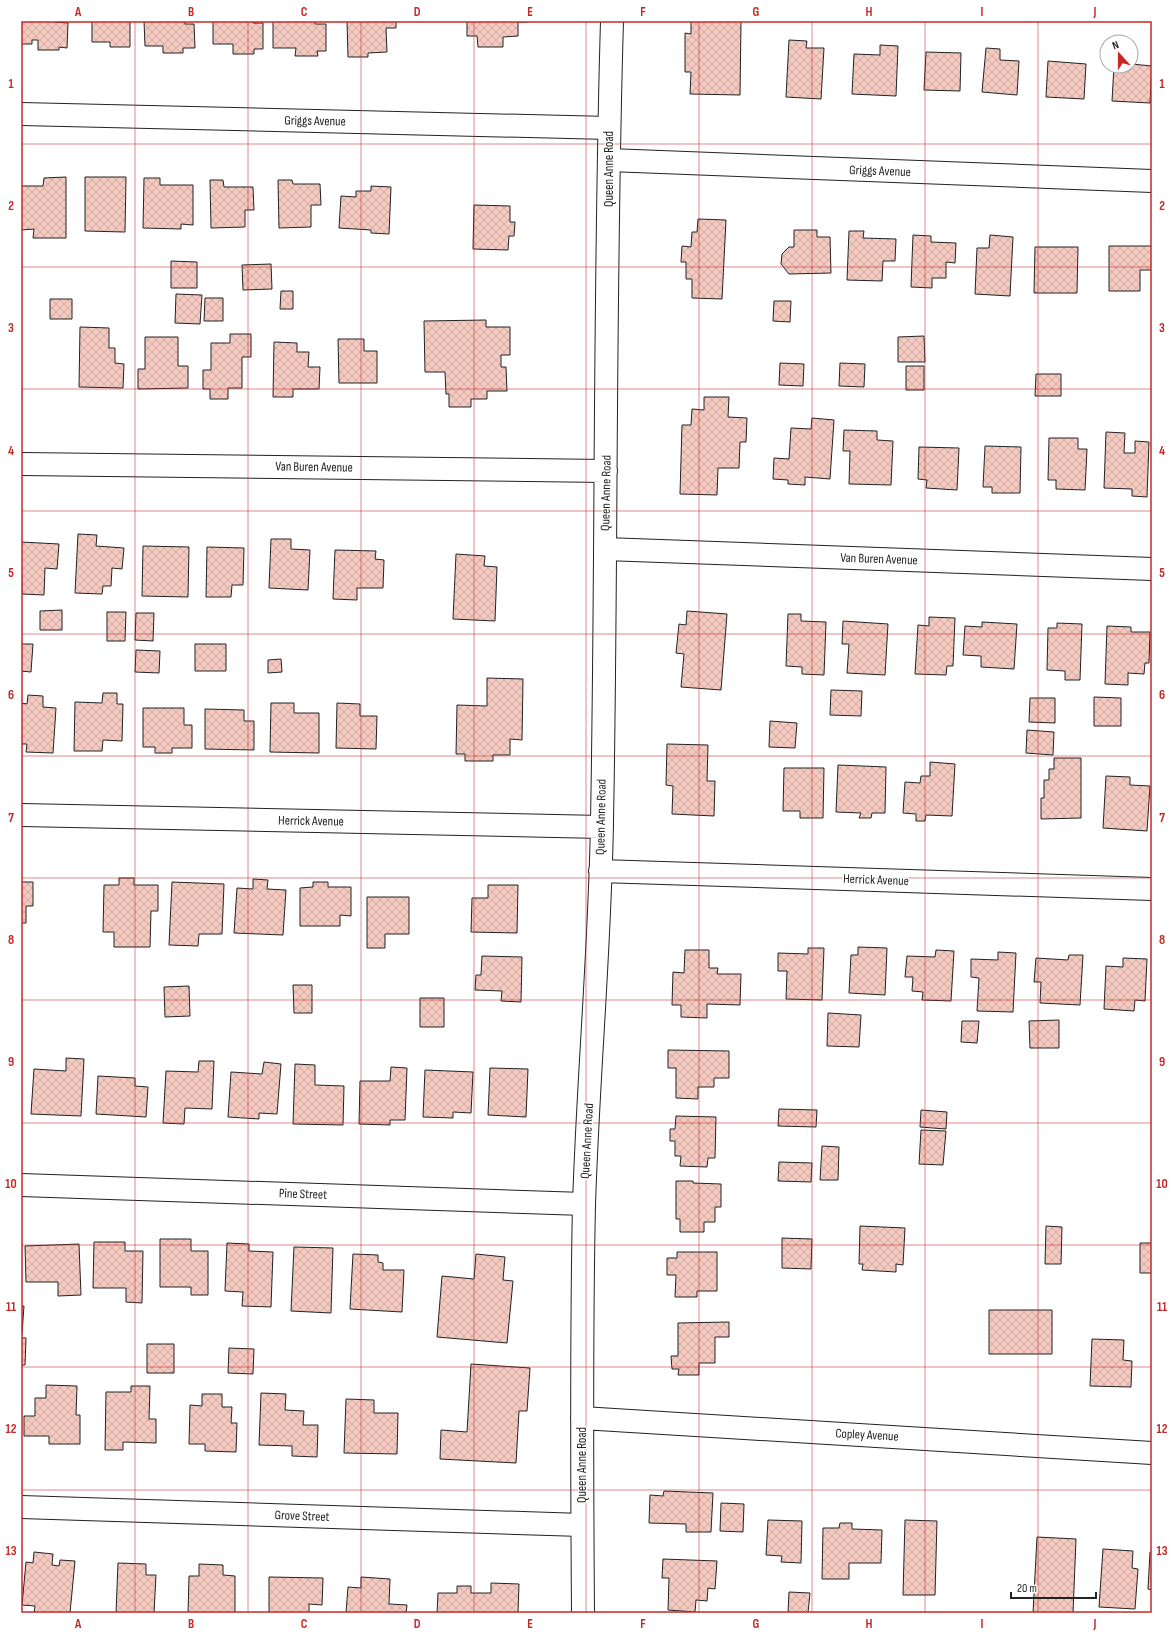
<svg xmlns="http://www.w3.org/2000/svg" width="1173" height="1634" font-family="'Sofia Sans Condensed',sans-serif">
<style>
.building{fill:url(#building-cross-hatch);stroke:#222}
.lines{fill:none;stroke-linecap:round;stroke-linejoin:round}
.minor-casing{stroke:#222;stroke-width:24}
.minor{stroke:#fff;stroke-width:22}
.grid{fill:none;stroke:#c62828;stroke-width:1;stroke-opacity:0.55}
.labels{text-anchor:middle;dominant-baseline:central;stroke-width:3;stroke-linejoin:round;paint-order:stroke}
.street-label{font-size:13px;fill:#222;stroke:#fff}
.neatline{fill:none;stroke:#c62828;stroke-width:1.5}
.grid-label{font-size:13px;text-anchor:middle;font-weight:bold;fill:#c62828}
</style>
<defs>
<pattern id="building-cross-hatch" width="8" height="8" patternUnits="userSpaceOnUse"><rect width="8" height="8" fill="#f3c9c0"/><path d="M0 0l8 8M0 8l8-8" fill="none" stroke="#d0aca5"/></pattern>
</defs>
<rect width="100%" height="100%" fill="#fff"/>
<!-- building -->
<path class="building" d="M21,21h34v1l13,1 -1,25 -8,-1v3h-21v-10h-6v4h-11z
M92,21h38v26h-20v-5h-18z
M144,21h41v3h9l1,24h-12v5h-20v-7h-18z
M213,21h40v2h10v26h-9v5h-21v-10h-20z
M273,21h42v3h11v27h-9l1,5h-23l1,-8h-23z
M347,21h49v7h-10l1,24 -19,1v4h-20z
M467,21h60v1h-9v14l-15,1v10h-25l-1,-11h-10z
M691,21h50l-1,74 -50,-1 1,-22h-6v-39l6,1z
M789,40l18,1 -1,7h18l-3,51 -35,-2z
M880,45l18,1 -2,50 -44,-2 2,-40 26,1z
M986,48l14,1v11l19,1 -2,34 -35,-3z
M926,52l35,1 -1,38 -36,-1z
M1048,61l38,3 -2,35 -38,-2z
M1131,64l21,2 -2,37 -38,-2 2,-35h17z
M66,177v61h-33l1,-9 -13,1v-44h22l1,-8z
M85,177h41l-1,55 -40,-1z
M144,178h16v7h33v40l-12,-1v5l-38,-1z
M210,180h13l1,7h29l1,23h-9v17l-34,1z
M278,180h14l1,4h27l1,21h-10v22l-32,1z
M371,186l20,1 -2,47 -18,-1v-3l-32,-2 2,-32 15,1v-6h15z
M474,205l36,1v16h5l-1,14h-5l-1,14 -35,-1z
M698,219l28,1 -4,79 -30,-1v-19h-6v-17h-5l1,-16 9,1 1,-15h5z
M794,230h23v7h13l1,36 -42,1 -8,-10 1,-10 7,-7h5z
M849,231h15l-1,7 33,1 -1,22h-12l-1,20 -35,-1z
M913,235l18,1v6l25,1 -1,20 -9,-1v16h-14v10l-21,-1z
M990,235l23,2 -3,59 -35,-2 2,-46h12z
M1109,246h43v24h-12v21h-31z
M1035,247h43l-1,46h-43z
M171,261l26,1v26h-26z
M271,264l1,25 -29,1 -1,-25z
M281,291h12v18h-13z
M176,294l26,1 -2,29 -25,-1z
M205,298h18v23h-19z
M50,299h22v20h-22z
M774,301h17l-1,21 -17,-1z
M486,320v7h24v28h-9v12h5l1,24h-20v8h-16v8h-22v-13h-3l-1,-22h-20l-1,-51z
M80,327l29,1v20h6v15l9,1 -1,24 -44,-1z
M230,334h21v23h-9v31h-14v11h-18v-10h-7v-19h8v-27h19z
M924,336l1,26h-27v-25z
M145,337h33v29h10v22l-50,1v-20h7z
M338,339h26v12h13v32h-38z
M274,342l23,1v9h12l-1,15h12l-1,22h-26v8h-20z
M780,363l24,1 -1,22 -24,-1z
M840,363l25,1 -1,23 -25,-1z
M906,366h18v24h-18z
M1036,374h25v22h-26z
M704,397h25l-1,20 19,1 -1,24h-6l-1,26h-21l-1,27 -37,-1 2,-69h9l1,-16 12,1z
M812,418l22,2 -4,59 -25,-2v8l-17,-1v-4l-15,-1 1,-21 15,1 2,-31 20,1z
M844,430l33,1v9l16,1 -2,44 -42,-1 1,-33h-7z
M1106,432l19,1 -1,20h11v-12l14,1 -2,55 -15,-1v-7l-28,-1z
M1049,438h29v11h9l-2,41 -29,-1v-9h-8z
M985,446l36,1 -1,46h-28v-6h-9z
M919,447l40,1 -2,42 -31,-2 1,-8 -9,-1z
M78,534l19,1 -1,11 28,2 -2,21 -10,-1 -1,18h-8l-1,8 -27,-1z
M271,539h20v10l19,1 -2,40 -39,-2z
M21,542l38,2 -2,25 -12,-1 -1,27 -22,-1z
M143,546l46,1 -1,50 -46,-1z
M207,547l37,1 -1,37h-11l-1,12h-25z
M335,550l41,1 -1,8 9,1 -1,28h-26v12l-24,-1z
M456,554l29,2 -1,10 13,1 -2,54 -42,-2z
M62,610v20h-22v-19z
M687,611l40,3 -6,76 -40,-3 3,-33 -8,-1 3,-29 7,1z
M107,612h19l-1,29h-18z
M136,613h18l-1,28 -18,-1z
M788,614h13v7l25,1 -2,53 -22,-1v-7l-16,-1z
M929,617l26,1 -2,48h-6l-1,9 -31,-1 3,-49 11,1z
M843,621l45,3 -3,51 -38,-2 2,-29h-7z
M982,622l35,2 -3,45 -33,-2v-11l-18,-1 2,-29 17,1z
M1057,623l25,1 -2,56h-15v-9l-18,-1 1,-42h9z
M1107,626l24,1v5h19l-1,31h-4l-1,11 -16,-1v12l-23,-1z
M21,644h12l-2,28 -10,-1z
M195,644h31v27h-31z
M136,650l24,1 -1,22 -24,-1z
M281,659l1,13 -14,1v-13z
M487,678l36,1 -1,61 -12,-1v16h-17v6h-28v-7h-9l1,-49 30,1z
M831,690l31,1 -1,25 -31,-1z
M103,693h14v11h6l-1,37 -19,-1 -1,11h-28l1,-49 27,1z
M28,695l15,1v11l13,1 -3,45 -27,-1 1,-8h-6v-41l6,1z
M1094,697l27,1v28h-27z
M1030,698h25v25l-26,-1z
M271,703h23v10h25v40l-49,-1z
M337,703l23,1v12h17l-1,33 -40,-1z
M143,708h41v17h8v23h-20v5h-17v-6h-12z
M205,709l39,1v11h10v29l-49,-1z
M770,721l27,2 -2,25 -26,-1z
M1027,730l27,2 -1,23 -27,-2z
M667,744l41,1 -1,36h8l-1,35 -42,-2 1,-28 -7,-1z
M1054,758h27v60l-40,1v-21h3v-18h5v-11h5z
M930,762l25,2 -3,52 -26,-1 -1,6h-9v-7l-13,-1 2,-31 15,1 1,-7h9z
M838,765l48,2 -1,46h-13l-1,5h-12l2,-5 -25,-1z
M784,768h40l-1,50h-23v-7h-17z
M1106,776l24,1v8l20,1 -3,45 -44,-3z
M119,878h15v7h24v26h-7l-1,36h-36v-15h-11l1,-47h15z
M253,879l15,1 -1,9 19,1 -3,45 -49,-2 3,-45 16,1z
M21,882h12v24h-7v17h-5z
M172,882l52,2 -2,50h-23l-1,12 -29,-1z
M313,882h15v5h23v29l-11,-1v11h-40v-38l13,-1z
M488,885h30l-1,48 -46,-1 1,-34h16z
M367,897h42v37h-24v14h-18z
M858,947l29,1 -2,47 -36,-2 2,-38h7z
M808,948h16l-2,52 -36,-1 1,-28h-9v-18l30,1z
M685,950h24v18h9l-1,6h24l-1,31 -33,-1v14l-26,-1v-12h-9l1,-33 11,1z
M936,950l18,1 -3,50 -29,-1 1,-8 -11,-1 1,-14h-8l2,-21 28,1z
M998,952l18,1 -3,59 -36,-1 2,-33 -8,-1v-18l27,1z
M1069,955h14l-3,50 -40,-2 1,-21h-7l2,-24 32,2z
M482,956l40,1 -1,45 -20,-1 1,-10 -27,-1 1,-15h5z
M1123,958l24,1 -2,42 -10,-1 -1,11 -30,-2 2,-43 17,1z
M293,985h19v28h-18z
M189,986l1,30 -25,1 -1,-30z
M420,998h24v29h-24z
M828,1013l33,2 -2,32 -32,-1z
M1059,1020v28h-29l-1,-27z
M962,1021h17l-2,22 -16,-1z
M668,1050l61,1v27h-15v9h-16v12l-22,-1v-30h-8z
M66,1058l18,1 -3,57 -50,-2 3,-45 32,2z
M199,1061h15l-2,48 -27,-1 -1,16 -21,-1 3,-52 32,1z
M264,1062l17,2 -4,50 -18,-1v6l-31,-2 3,-45 31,2z
M295,1064l20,1v20l29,1 -1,39 -50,-1z
M391,1067l16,1 -2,52h-15v5l-31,-1 1,-43h30z
M490,1068l38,1 -2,48 -38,-2z
M425,1070l48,2 -2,41 -18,-1v6l-30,-1z
M98,1076l37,2v8l13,1 -2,30 -50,-3z
M779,1109l38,1 -1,17 -38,-1z
M921,1110l26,2 -1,17 -26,-2z
M676,1116l40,1 -1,41h-7l-1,9 -27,-1 1,-10h-6v-15h-5v-12h5z
M921,1130l25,1 -3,34 -24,-1z
M822,1146l17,1 -1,33h-18z
M779,1162l33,1 -1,19 -33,-1z
M676,1181h17v2l28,1v23h-6v15h-11v10h-24v-13h-4z
M860,1226l45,2 -2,37 -7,-1v8l-34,-2 1,-6h-4z
M1046,1226l16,1 -1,37h-16z
M782,1238l30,1 -1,30 -29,-1z
M160,1239h31v12h17v44h-17v-8h-31z
M94,1242h31v9h18l-1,52 -16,-1v-14h-33z
M227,1243l22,1v7l24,1 -2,55 -29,-1 1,-14 -18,-1z
M1140,1243h12v30h-12z
M79,1244l2,51 -23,1v-14h-32l-1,-36z
M294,1247l39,1 -2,65 -40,-2z
M677,1252h40v39h-20v6h-22l1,-22h-9v-17h10z
M353,1254l25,1v7l5,1v7h21l-2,42 -52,-3z
M476,1254l29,3 -2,23 10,1 -6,62 -70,-6 5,-61 32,3z
M21,1306h3l-2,28h-1z
M989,1310h63v44h-63z
M729,1322v15h-14v26h-16v12h-21l1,-6h-7l-1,-13h7v-33z
M21,1338h5l-1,27h-4z
M1092,1339l32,1 -1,20 9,1 -1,26 -41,-1z
M147,1344h27v29h-27z
M229,1348l25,1 -1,25 -25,-1z
M471,1364l59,4 -3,43h-8l-3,52 -76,-4 1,-29 26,2z
M46,1385l31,1 -1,29h4v29h-31v-8h-25v-20h11v-18h11z
M131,1386h19l-1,33h7v24l-33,-1v8h-18l1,-58h25z
M261,1393l25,1 -1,16 19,1 -1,14h15l-1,32 -25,-1v-10l-33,-1z
M202,1394h20v13h10l-1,16h6l-1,29 -31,-1v-7h-16l1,-39 12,1z
M346,1399l28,1v13h24l-1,41 -53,-1z
M664,1491l49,2 -2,39h-25v-8l-37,-1 1,-28 13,1z
M721,1503l23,1 -1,28 -23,-1z
M768,1520l34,1 -1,42 -20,-1 1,-6 -16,-1z
M905,1520l32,1 -2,74h-32z
M840,1523h12v6l30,1 -1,33h-32v16h-27l1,-51h16z
M1037,1537l39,2 -3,74h-40z
M1103,1549l30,2 -1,17 6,1 -3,40 -36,-2z
M34,1552l19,2 -1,11 7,1 1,-6 15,1 -5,52h-36l1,-7 -13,-1 4,-43 7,1z
M1150,1552h2v38l-4,-1z
M663,1559l54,2 -2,28 -7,-1 -1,13 -11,-1 -1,12 -27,-2 1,-32h-7z
M118,1563l28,1v11h10l-2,38h-38z
M199,1564l24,1v10l12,1v37h-47l1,-37h10z
M269,1577l54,1 -1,27 -13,-1v9h-40z
M361,1577l29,2 -1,25 18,1 -1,8h-60l2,-26 13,1z
M491,1583l28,1 -1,29h-81l1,-20h19v-7h14v7h20z
M789,1592l21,1 -2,20h-20z"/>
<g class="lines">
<defs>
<path id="minor" d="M21,114l588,14
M609,160l543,21
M21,464l585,7
M605,549l547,20
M21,815l581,12
M600,871l552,18
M21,1185l563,19
M582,1418l570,35
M21,1507l561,18
M583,1613c-1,-136 -2,-272 1,-408 4,-128 16,-256 18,-384 5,-267 2,-533 10,-800"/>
</defs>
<!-- minor casing -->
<use href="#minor" class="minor-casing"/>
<!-- minor -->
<use href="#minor" class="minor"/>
</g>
<!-- grid -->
<path class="grid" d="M135,21v1592M248,21v1592M361,21v1592M474,21v1592M586,21v1592M699,21v1592M812,21v1592M925,21v1592M1038,21v1592M21,144h1131M21,267h1131M21,389h1131M21,511h1131M21,634h1131M21,756h1131M21,878h1131M21,1000h1131M21,1123h1131M21,1245h1131M21,1367h1131M21,1490h1131"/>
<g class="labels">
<!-- street labels -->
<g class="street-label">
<text transform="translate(315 121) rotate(1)">Griggs Avenue</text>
<text transform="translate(609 169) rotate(-90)">Queen Anne Road</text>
<text transform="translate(880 171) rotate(2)">Griggs Avenue</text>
<text transform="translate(314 467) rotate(1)">Van Buren Avenue</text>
<text transform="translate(606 493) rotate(-89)">Queen Anne Road</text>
<text transform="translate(879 559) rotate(2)">Van Buren Avenue</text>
<text transform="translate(601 817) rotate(-89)">Queen Anne Road</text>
<text transform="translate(311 821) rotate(1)">Herrick Avenue</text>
<text transform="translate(876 880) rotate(2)">Herrick Avenue</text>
<text transform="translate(587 1141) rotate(-87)">Queen Anne Road</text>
<text transform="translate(303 1194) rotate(2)">Pine Street</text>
<text transform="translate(867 1435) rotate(3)">Copley Avenue</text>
<text transform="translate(582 1465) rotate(-90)">Queen Anne Road</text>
<text transform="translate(302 1516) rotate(2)">Grove Street</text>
</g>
</g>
<!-- border -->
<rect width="1173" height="1634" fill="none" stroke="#ffffff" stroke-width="44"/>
<!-- north arrow -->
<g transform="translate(1119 54) rotate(339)"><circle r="19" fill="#ffffff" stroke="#a7a7a7"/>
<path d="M0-3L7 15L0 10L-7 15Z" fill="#c62828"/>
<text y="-6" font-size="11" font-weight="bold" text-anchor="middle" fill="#222222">N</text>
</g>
<!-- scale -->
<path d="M1011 1592v6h85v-6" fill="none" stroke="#222222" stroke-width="2"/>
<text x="1017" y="1592" font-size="12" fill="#222222" stroke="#ffffff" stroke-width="3" paint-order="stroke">20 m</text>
<rect x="22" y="22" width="1129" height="1590" class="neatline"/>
<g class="grid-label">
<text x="78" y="16">A</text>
<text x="191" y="16">B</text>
<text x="304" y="16">C</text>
<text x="417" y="16">D</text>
<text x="530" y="16">E</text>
<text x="643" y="16">F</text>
<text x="756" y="16">G</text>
<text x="869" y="16">H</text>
<text x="982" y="16">I</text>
<text x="1095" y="16">J</text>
<text x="11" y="88">1</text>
<text x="1162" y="88">1</text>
<text x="11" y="210">2</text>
<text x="1162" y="210">2</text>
<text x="11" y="332">3</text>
<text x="1162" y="332">3</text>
<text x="11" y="455">4</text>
<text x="1162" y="455">4</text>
<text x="11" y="577">5</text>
<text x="1162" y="577">5</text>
<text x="11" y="699">6</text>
<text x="1162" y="699">6</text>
<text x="11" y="822">7</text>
<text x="1162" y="822">7</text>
<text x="11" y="944">8</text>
<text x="1162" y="944">8</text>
<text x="11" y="1066">9</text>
<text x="1162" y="1066">9</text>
<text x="11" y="1188">10</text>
<text x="1162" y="1188">10</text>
<text x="11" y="1311">11</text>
<text x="1162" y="1311">11</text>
<text x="11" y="1433">12</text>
<text x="1162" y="1433">12</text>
<text x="11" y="1555">13</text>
<text x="1162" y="1555">13</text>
<text x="78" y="1628">A</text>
<text x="191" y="1628">B</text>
<text x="304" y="1628">C</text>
<text x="417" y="1628">D</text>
<text x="530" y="1628">E</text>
<text x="643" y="1628">F</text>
<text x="756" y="1628">G</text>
<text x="869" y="1628">H</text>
<text x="982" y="1628">I</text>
<text x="1095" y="1628">J</text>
</g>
</svg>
